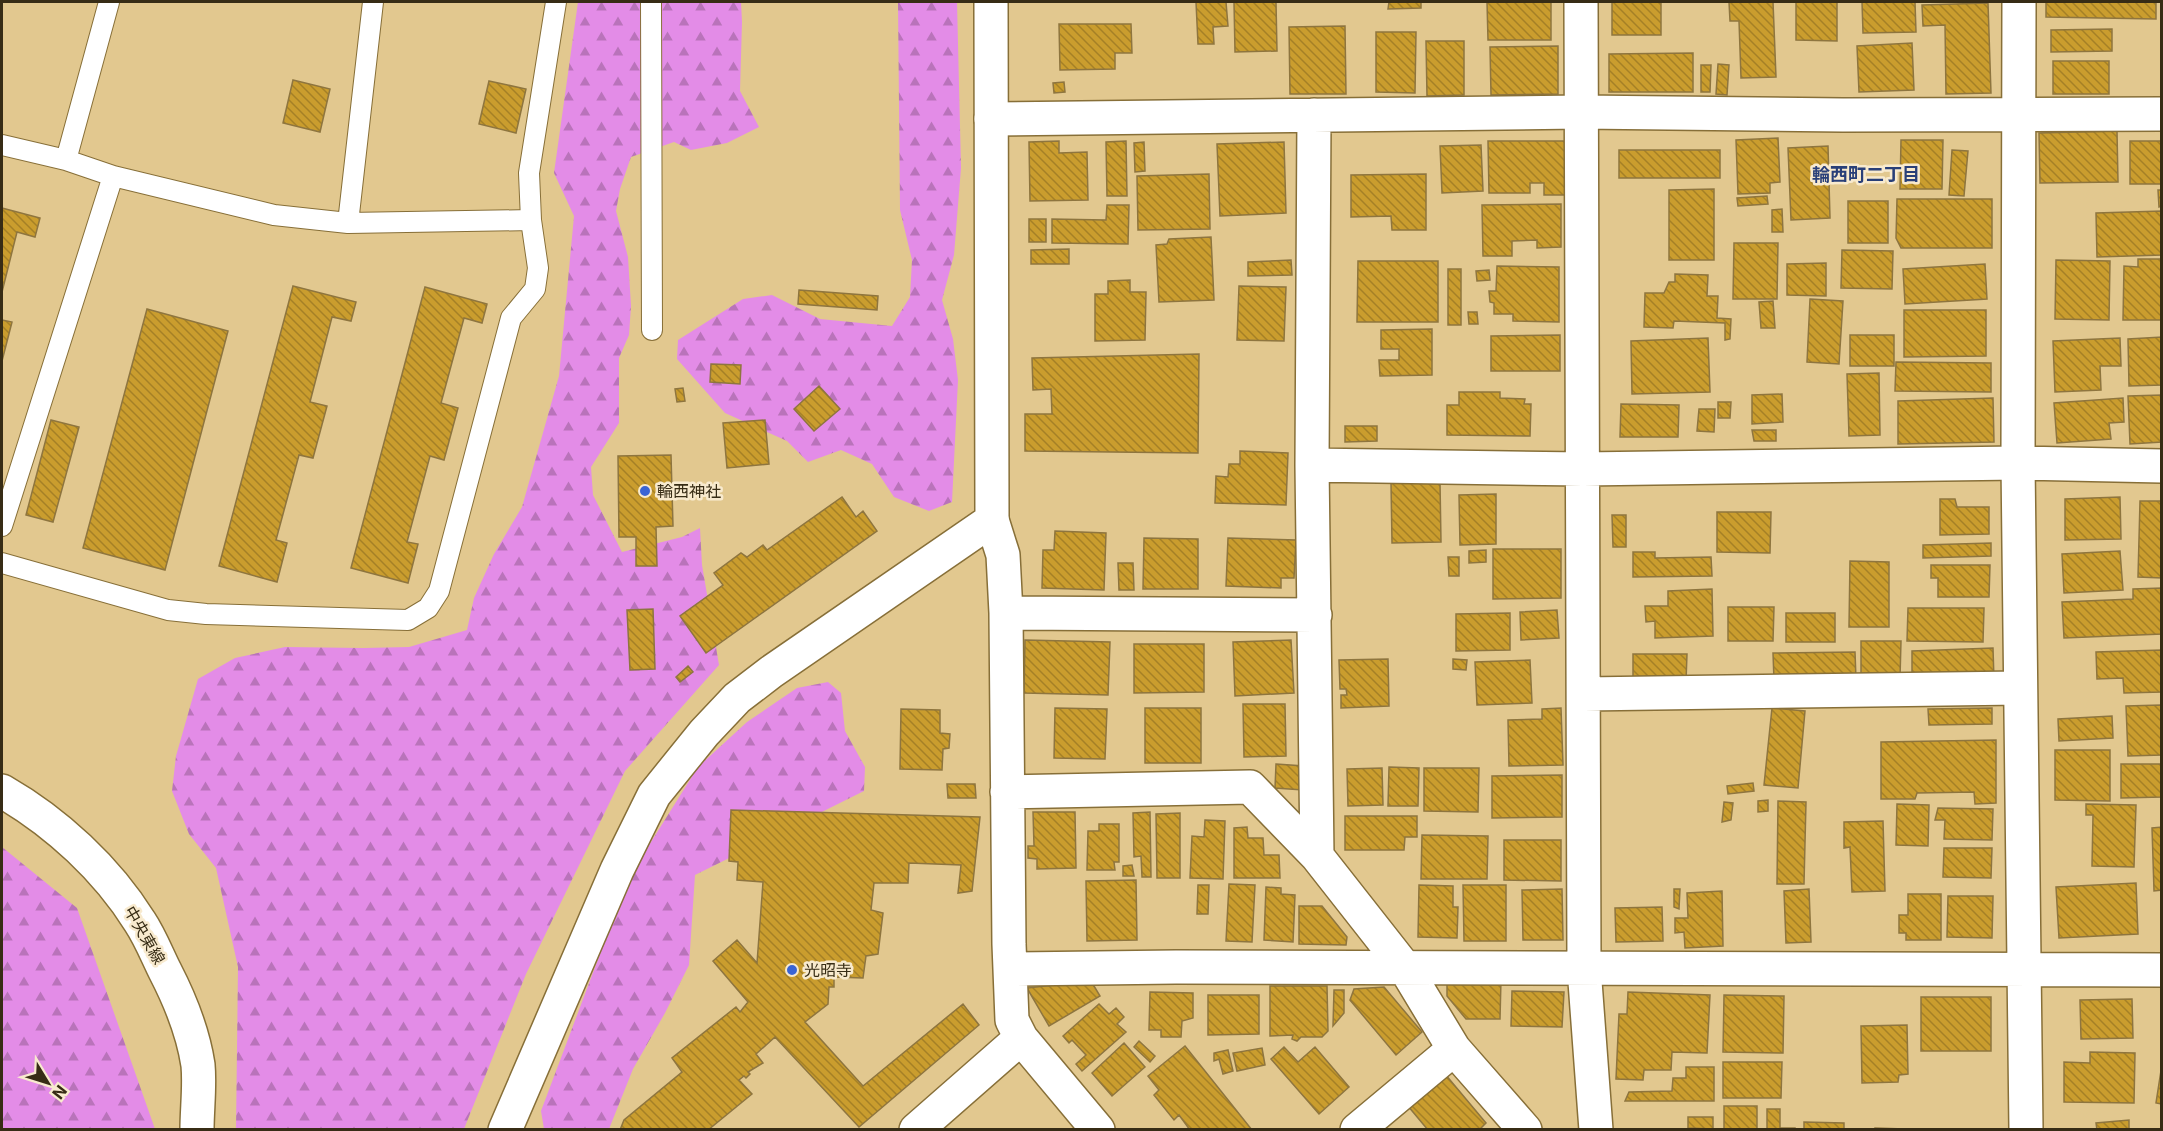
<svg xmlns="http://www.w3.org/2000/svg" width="2163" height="1131" font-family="Inter,'Noto Sans JP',sans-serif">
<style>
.forest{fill:url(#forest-firs)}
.building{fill:url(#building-back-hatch);stroke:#8e753f;stroke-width:1.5}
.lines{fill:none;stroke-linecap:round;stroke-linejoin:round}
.lane-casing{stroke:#876f38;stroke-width:22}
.street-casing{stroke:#876f38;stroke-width:36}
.secondary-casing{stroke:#876f38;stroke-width:36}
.lane{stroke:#fff;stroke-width:20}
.street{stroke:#fff;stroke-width:33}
.secondary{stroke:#fff;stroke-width:33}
.poi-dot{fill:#3a64d4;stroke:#f8eace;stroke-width:2}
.labels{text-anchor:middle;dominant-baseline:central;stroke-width:5;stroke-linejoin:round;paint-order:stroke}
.poi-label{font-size:16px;fill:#372c15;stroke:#f8eace;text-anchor:start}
.street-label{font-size:16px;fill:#372c15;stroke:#f8eace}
.neighbourhood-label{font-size:18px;font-weight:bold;fill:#293f78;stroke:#f8eace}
</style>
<defs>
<pattern id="forest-firs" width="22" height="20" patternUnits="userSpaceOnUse" patternTransform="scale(1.5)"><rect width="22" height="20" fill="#e38ce7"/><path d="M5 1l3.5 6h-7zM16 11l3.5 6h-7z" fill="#b973ba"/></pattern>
<pattern id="building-back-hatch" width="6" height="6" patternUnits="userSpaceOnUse" patternTransform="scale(1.5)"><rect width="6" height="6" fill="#ca9d2e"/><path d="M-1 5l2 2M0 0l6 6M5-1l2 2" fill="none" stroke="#a58026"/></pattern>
</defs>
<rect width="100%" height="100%" fill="#e2c88f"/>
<!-- forest -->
<path class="forest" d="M578,2h163l1,20 -2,69 19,36 -32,16 -36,7 -17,-8 -43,15 -11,32 -4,22 12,46 3,49 -2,29 -10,23v65l-28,44 2,28 29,57 60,-15 18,-9 2,37 17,100 -94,106 -99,203 -62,155h-228l2,-162 -22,-99 -27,-34 -17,-43 4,-35 22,-77 37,-21 50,-11 78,1 46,-1 58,-17 7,-32 20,-44 28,-47 37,-131 15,-160 -20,-43z
M898,2h59l4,166 -7,87 -12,45 11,39 5,41 -6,122 -23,9 -35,-14 -22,-33 -31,-14 -33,12 -21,-21 -62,-28 -48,-54 1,-19 65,-41 29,-4 48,24 72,7 18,-29 2,-37 -12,-50z
M828,682l13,11 4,38 20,36 -1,24 -169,84 -6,90 -24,48 -32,56 -24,60h-65l-3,-18 88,-234 69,-110 49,-45 50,-34z
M2,847l75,61 78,221h-153z"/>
<!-- building -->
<path class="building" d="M1196,2h30l2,24 -15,1 1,17h-16z
M1234,2h42l1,49 -42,1z
M1389,2h32v6l-33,1z
M1487,2h64v38h-63z
M1612,2h49v33h-49z
M1729,2h44l3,75 -35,1 -2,-57h-9z
M1796,2h41v39l-41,-1z
M1862,2h53l1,30 -53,1z
M2046,2h110v17l-110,-2z
M1988,3l3,90 -45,1 -1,-69 -22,1 -1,-21z
M1059,24h72l1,29h-17v16l-55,1z
M1345,26l1,68h-56l-1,-67z
M2112,29v22l-61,1v-22z
M1376,32h40l-1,61 -39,-1z
M1426,41h38v54l-37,1z
M1912,43l2,47 -55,2 -2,-46z
M1558,46v48l-67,1 -1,-48z
M1693,53v39h-84v-38z
M2053,61h56v33h-56z
M1718,64l11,1 -2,30 -11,-1z
M1701,65h10l-1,27h-9z
M293,80l37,9 -10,43 -37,-9z
M489,81l37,8 -10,44 -37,-9z
M1064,82l1,10 -11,1 -1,-10z
M2117,131l1,51 -78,1 -1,-50z
M1778,138l2,44 -10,1v10l-32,1 -2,-54z
M1901,140h42l-1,49h-42z
M1059,141v12l28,-1 1,48 -58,1 -1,-59z
M1126,141l1,55h-20l-1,-54z
M1488,141h78v54h-22v-12h-14v10h-41z
M2130,141h32v43h-32z
M1144,142l1,29 -10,1 -1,-29z
M1284,142l2,71 -66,3 -3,-72z
M1481,145l2,46 -41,2 -2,-47z
M1828,146l2,72 -39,2 -3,-72z
M1619,150h101v28h-101z
M1952,150l16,1 -4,45 -15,-1z
M1209,174l1,55 -72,1 -1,-54z
M1426,174v56h-34l-1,-14 -40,1v-42z
M1714,189v71h-45v-70z
M2158,190h4v16l-3,1z
M1767,196l1,8 -30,2 -1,-8z
M1897,199h95v49h-91l-5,-10z
M1848,201h40v42h-40z
M1561,204v43l-24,1v-8l-25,1v15h-29l-1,-51z
M1107,205h22l-1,39 -76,-1v-24l54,1z
M2,208l38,10 -5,19 -18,-5 -15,60z
M1782,209l1,23h-11v-22z
M2162,211v44l-65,2 -1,-44z
M1029,219h17v23h-17z
M1211,237l3,63 -55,2 -3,-57 11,-1 2,-5z
M1734,243h44l-1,56h-44z
M1069,249v15h-38v-14z
M1842,250l51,1 -1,38 -51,-1z
M2138,259h24v61h-39l1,-54 14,1z
M1291,260l1,15 -44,1v-14z
M2056,260l54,1 -1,59 -54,-1z
M1358,261h80v61h-81z
M1826,263v33l-39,-1v-31z
M1985,264l2,35 -82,5 -2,-35z
M1497,266l62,1v55l-46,-1v-7h-19v-11l-4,-1 -1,-11h7z
M1448,269h13v56h-13z
M1489,270l1,10 -13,1 -1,-10z
M1675,274l33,1 -1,21h11l-1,22 14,1 -1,20 -5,1v-17l-51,-2 -1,7 -29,-1 1,-34h19l5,-11h6z
M1130,280v12h16l-1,48 -50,1v-47h13v-13z
M293,286l63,16 -5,19 -19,-4 -22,85 17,4 -14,52 -14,-3 -23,85 11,3 -10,39 -58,-16z
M1239,286l47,1 -2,54 -47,-1z
M425,287l62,17 -5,19 -18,-5 -23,85 17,5 -14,52 -14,-4 -23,86 11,2 -10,39 -57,-15z
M799,290l79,6 -1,14 -79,-6z
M1810,299l33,2 -4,63 -32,-2z
M1773,301l2,27h-14l-2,-26z
M147,309l81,22 -63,239 -82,-22z
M1904,310h82v46l-82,1z
M1468,312h9l1,12h-9z
M2,320l10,2 -10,39z
M1432,329v46l-52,1 -1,-16h20v-11h-18v-19z
M1560,335v36h-69v-35z
M1850,335h44v31h-44z
M2162,337v48l-33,1 -1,-47z
M1708,338l2,54 -78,2 -1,-53z
M2120,338l1,28h-21l1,24 -46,2 -2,-51z
M1199,354l-1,99 -173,-2v-37h27l-1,-25 -18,1 -1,-32z
M1896,362l95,1v29l-96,-1z
M711,364l30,1 -1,19 -30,-2z
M1879,373l1,62 -31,1 -2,-62z
M819,386l21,23 -26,22 -20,-22z
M683,388l2,13 -8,1 -2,-13z
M1459,392h41v6l25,1 -1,5h7l-1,32 -83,-1v-30h12z
M1782,394l1,28 -31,2v-29z
M2162,395v47l-32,2 -2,-48z
M1993,398l1,44 -96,2v-43z
M2123,398l1,24 -15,1 2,16 -54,4 -3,-40z
M1718,402h13l-1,16h-12z
M1621,404l58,1 -1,32h-58z
M1699,409h16l-1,23 -17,-1z
M51,420l28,7 -26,95 -27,-7z
M765,420l4,44 -42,4 -4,-45z
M1345,426h32v15l-32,1z
M1752,430h24v11h-22z
M1240,451l48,2 -2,52 -71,-2 1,-27 12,1 1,-13h11z
M671,455l2,71 -17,1 1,39h-21v-29h-17l-1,-81z
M1440,482l1,60 -49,1 -1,-60z
M1496,494v50l-36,1 -1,-50z
M842,497l14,20 7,-6 14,20 -171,122 -26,-37 43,-31 -9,-12 27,-20 6,4 16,-12 4,5z
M2120,497l1,42 -56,1v-41z
M1940,499h15l2,8h32v27l-49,1z
M2140,501h22v77l-24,-1z
M1717,512h54l-1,41 -53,-1z
M1612,515h14v32h-13z
M1055,531l51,2 -2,57 -62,-2 1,-38h11z
M1144,538l54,1v50h-55z
M1228,538l68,2 -2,38h-13v10l-55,-2z
M1991,543v13l-68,2v-13z
M1493,549h68v49l-68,1z
M1486,550v12l-17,1v-12z
M2120,551l3,39 -59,3 -2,-39z
M1633,552h22v6l56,-1 1,19 -79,1z
M1448,557h11v19h-10z
M1850,561l39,1v65h-40z
M1118,563h15l1,27h-15z
M1931,565h59l-1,32h-51v-19h-7z
M2162,588v46l-98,4 -2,-36 71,-3v-10z
M1712,589l1,47 -58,2v-17l-9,1 -1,-16h23v-15z
M1728,607h46l-1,34h-45z
M1908,608h76l-1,34 -76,-1z
M653,609l2,60 -25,1 -3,-60z
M1557,610l2,28 -38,2 -1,-28z
M1510,613v37l-54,1v-37z
M1786,613h49v29h-49z
M1025,640l85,2 -2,53 -84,-2z
M1291,640l3,53 -59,3 -2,-54z
M1861,641h40l-1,37 -39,-1z
M1134,644h70v48l-70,1z
M1993,648l1,32 -82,-3v-26z
M2162,650v42l-38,1 -1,-15 -26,1 -1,-27z
M1855,652l1,27 -82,1 -1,-27z
M1633,654h54l-1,27h-53z
M1388,659l1,47 -48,2v-13h6l-1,-6h-6l-1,-29z
M1453,659l14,1 -1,10 -13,-1z
M1530,660l2,43 -55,2 -2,-43z
M688,666l5,6 -13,10 -4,-5z
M1243,704h42l1,52 -42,1z
M2161,705l1,50 -34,1 -2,-50z
M1055,708l52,1 -2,50 -51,-1z
M1145,708h56v55h-56z
M1561,708l2,57 -54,1 -1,-46 34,-1v-10z
M1772,708l33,3 -7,77 -34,-3z
M1992,708v16l-63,1 -1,-16z
M901,709l39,1v23l10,1 -1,14 -6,1 -1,21 -42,-1z
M2112,716l1,22 -54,3 -1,-22z
M1996,740v63l-21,1 -1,-12 -57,1 -2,6h-34v-57z
M2055,750h55v51l-55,-1z
M1276,764l28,2 -1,24 -28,-2z
M2121,764h41v33l-41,1z
M1389,767l30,1 -1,38h-30z
M1382,768l1,37 -35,1 -1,-37z
M1424,768h55l-1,44 -54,-1z
M1562,775v42l-70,1v-42z
M1753,783l1,8 -26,3 -1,-8z
M947,784h28l1,14h-28z
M1768,800v11l-10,1v-11z
M1778,801l28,1 -2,82h-27z
M1724,802l9,1 -2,17 -9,2z
M1897,804l32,1 -1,41 -32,-1z
M2086,804l50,1 -2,62 -42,-1 1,-51h-7z
M1938,808l55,1 -1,31 -48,-1 1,-19h-10z
M731,810l249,7 -8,74 -14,2 3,-28 -52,-2 -1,20h-34l-3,27 12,3 -5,41 -12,2 -3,22 -29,-1v10h-5l-1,17 -23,18 58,64 100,-82 16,21 -120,102 -84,-90 -19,17 7,9 -15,9 2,2 -4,4 -2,-2 -5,4 13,14 -44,36h-88l4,-10 58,-48 -10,-14 64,-51 4,5 8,-10 -35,-41 24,-21 20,23 6,-81 -26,-2 1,-18 -9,-1z
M1033,812h42l1,56 -39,1v-10l-9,-1v-12h6z
M1150,812l1,65h-9l-1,-21 -7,1 -1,-44z
M1180,813v65h-23l-1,-64z
M1345,816h72v21h-12l-1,13h-59z
M1205,820l20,1 -2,58 -33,-1 2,-42 12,1z
M1883,821l2,70 -33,1 -2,-45 -6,1v-26z
M1099,824h20v38h-5l1,8h-28l1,-39h11z
M1247,827l1,11h15l1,17h15l1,23h-46v-50z
M2162,827v63l-8,1 -2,-63z
M1422,835l66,1 -1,43h-66z
M1504,840h57v41l-57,-1z
M1944,848h48l-1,30 -48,-1z
M1132,865l2,11h-11v-10z
M1136,880l1,60 -50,1 -1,-60z
M2136,883l2,51 -79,4 -3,-51z
M1229,884l26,1 -3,57 -26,-1z
M1198,885h11l-1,29h-11z
M1419,885l34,1v21h5l-1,31 -39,-1z
M1463,885h43v56h-42z
M1266,887l15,1v6l14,1 -2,47 -29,-2z
M1562,889l1,51h-40l-1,-50z
M1674,889h6l-1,20 -5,-2z
M1809,889l2,53 -25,1 -2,-52z
M1722,891l1,55 -38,2 -1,-16 -9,1v-15h13l-1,-25z
M1908,894h33v46h-35v-7h-7v-18h9z
M1948,896h45l-1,42 -45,-1z
M1299,906h23l25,31 -1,8 -47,-1z
M1662,907l1,34 -47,1 -1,-34z
M1447,979l54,1 -1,39h-34l-19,-23z
M1091,981l9,15 -51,30 -22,-38z
M1270,986h57l1,45 -6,6h-21l-4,4 -5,-2 1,-4 -23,1z
M1384,987l38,45 -26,23 -46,-55 4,-11z
M1334,990h10v23l-11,13z
M1512,991l52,1 -2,35 -51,-1z
M1150,992l43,1v25l-11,3 -1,16h-20v-7h-12z
M1628,992l82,3 -3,58 -35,-1 -1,18h-27l-1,10 -27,-1 3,-65h8z
M1208,995h51v39l-51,1z
M1724,995l60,1 -1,57 -60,-1z
M1921,997h70v54h-70z
M2132,999l1,39 -52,1 -1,-39z
M1099,1004l10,10 7,-6 8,9 -7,7 9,8 -44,39 -6,-7 10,-9 -14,-15 -3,3 -6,-7z
M1907,1025l1,49 -9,1 -1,7 -36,1 -1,-57z
M1139,1041l16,15 -5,6 -16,-15z
M1124,1043l21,24 -33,29 -20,-23z
M1185,1046l67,84h-62l-11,-15 -5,5 -20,-25 5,-5 -11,-14z
M1284,1047l14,15 17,-15 34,40 -30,27 -48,-55z
M1262,1048l3,17 -28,6 -4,-18z
M1228,1050l5,21 -10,3 -4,-15 -5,2v-8z
M2090,1052l45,1 -1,50 -70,-1v-40l26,1z
M1723,1062h59l-1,36h-58z
M2162,1064v40l-6,-1z
M1686,1067h28v34h-89l4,-9 43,-1 1,-13h13z
M1445,1074l41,49 -7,7h-51l-20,-24z
M1724,1106h33v24h-33z
M1767,1109h13v19h15v2h-28z
M1688,1117h25v12l-25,-1z
M2129,1120v10h-32l-1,-7z
M1804,1122l40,1v7h-40z
M1875,1128l29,1v1h-29z"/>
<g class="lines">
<defs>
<path id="lane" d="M651,2l1,328
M2,145l64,15 47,16 161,39 74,8 183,-3
M66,160l43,-158
M348,223l25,-221
M2,526l111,-350
M2,563l166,47 38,4 202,6 20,-12 11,-17 72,-273 24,-29 3,-21 -7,-48 -2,-47 27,-171"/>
<path id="street" d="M1581,2l3,966 12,162
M2019,2l-1,461 8,667
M1314,115l-2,350 5,391
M991,119l590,-7 262,3 319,-1
M1312,465l271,4 435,-6 144,3
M992,520l11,35 3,58 3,331 3,76 9,18 77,92
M1006,613l309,2
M1584,694l436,-6
M1007,792l243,-5 67,69 88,112 49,81 71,81
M1011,969l165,-2 986,3
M916,1130l105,-92
M1357,1130l97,-81"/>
<path id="secondary" d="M2,791c54,31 105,78 138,131 10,15 17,33 25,49 15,29 28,61 33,94 2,21 -1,44 -1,65
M505,1130l112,-260 37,-75 50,-62 33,-35 34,-26 221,-152 -1,-518"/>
</defs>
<!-- lane casing -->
<use href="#lane" class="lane-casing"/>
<!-- street casing -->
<use href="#street" class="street-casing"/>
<!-- secondary casing -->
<use href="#secondary" class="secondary-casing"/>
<!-- lane -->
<use href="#lane" class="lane"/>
<!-- street -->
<use href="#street" class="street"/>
<!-- secondary -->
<use href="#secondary" class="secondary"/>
</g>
<!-- markers -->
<g class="poi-dot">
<circle cx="645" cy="491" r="6"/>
<circle cx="792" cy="970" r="6"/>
</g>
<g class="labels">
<!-- poi labels -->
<g class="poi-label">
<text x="657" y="491">輪西神社</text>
<text x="804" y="970">光昭寺</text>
</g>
<!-- street labels -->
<g class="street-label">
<text transform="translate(145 935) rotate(60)">中央東線</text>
</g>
<!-- neighbourhood labels -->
<g class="neighbourhood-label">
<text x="1866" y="174">輪西町二丁目</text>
</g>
</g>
<!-- border -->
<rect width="2163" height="1131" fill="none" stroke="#372c15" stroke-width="6"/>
<!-- north arrow -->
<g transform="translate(48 1083) rotate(128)" stroke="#f8eace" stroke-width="4.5" paint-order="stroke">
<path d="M0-4.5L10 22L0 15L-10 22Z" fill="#372c15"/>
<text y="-9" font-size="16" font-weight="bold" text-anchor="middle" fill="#372c15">N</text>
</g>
</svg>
